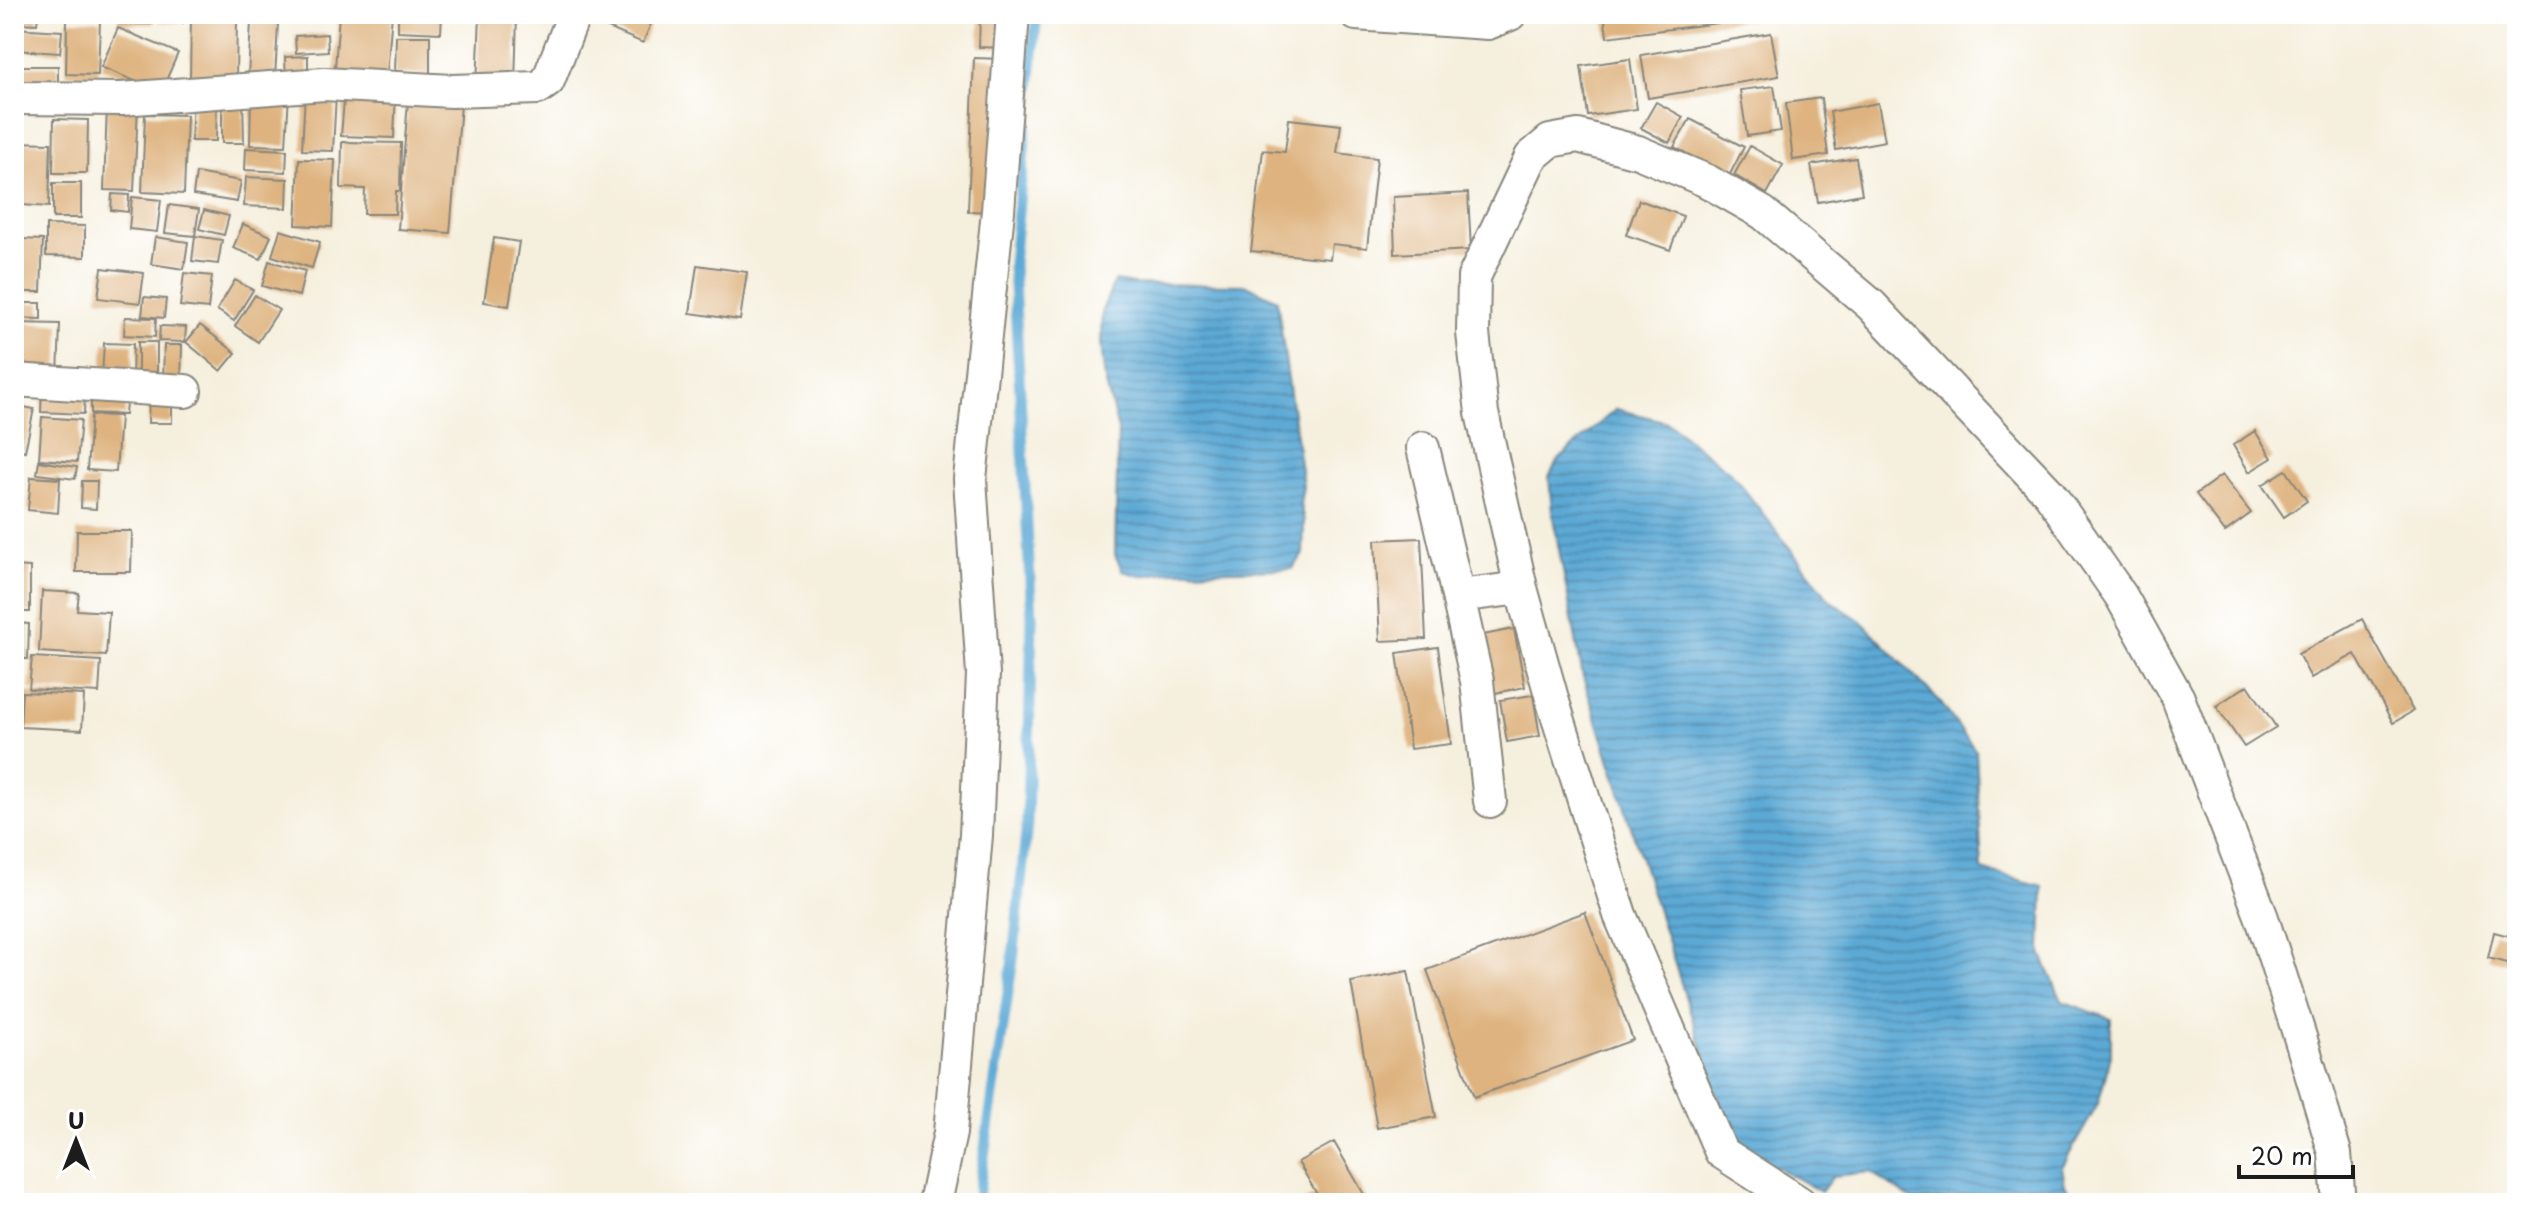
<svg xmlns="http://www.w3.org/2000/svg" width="2531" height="1217" font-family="'Playpen Sans',sans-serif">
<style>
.water{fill:url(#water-rules);stroke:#3c6278;stroke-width:2}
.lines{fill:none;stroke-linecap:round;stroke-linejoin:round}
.stream{stroke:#5ca9d5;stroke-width:11}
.building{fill:#deb37f}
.minor-casing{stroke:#88867c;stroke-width:36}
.minor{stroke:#fff;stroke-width:32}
</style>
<defs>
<pattern id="water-rules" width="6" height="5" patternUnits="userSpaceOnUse" patternTransform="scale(2)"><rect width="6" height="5" fill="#5ca9d5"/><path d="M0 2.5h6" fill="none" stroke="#4b89ac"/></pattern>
</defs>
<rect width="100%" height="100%" fill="#fff"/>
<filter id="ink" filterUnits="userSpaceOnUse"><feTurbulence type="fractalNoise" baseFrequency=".0125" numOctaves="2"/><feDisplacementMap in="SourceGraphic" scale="16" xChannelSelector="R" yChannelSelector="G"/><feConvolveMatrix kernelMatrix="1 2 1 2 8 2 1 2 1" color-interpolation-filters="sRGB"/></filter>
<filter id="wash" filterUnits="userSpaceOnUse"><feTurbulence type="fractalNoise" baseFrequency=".006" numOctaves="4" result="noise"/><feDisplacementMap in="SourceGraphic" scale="32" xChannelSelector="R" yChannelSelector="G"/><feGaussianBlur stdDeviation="1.8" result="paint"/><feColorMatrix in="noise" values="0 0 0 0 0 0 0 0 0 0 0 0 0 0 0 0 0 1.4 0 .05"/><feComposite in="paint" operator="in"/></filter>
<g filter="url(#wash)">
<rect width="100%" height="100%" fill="#f5efdd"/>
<!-- water -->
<path class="water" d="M1115,281l19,3 113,1 30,15 26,186 -3,18 4,17 -1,34 -11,14 -117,2 -35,5 -17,-5 -8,-16 3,-125 -13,-50 -4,-35 1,-35z
M1616,409l51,13 66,53 98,126 30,20 79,81 36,49 6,119 61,16 -2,67 21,48 49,18v36l-13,49 -36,63 3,18 12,18h-128l-1,-3 -35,1 -42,-29 -38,4 -12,16 -68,-38 -25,-24 -145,-453 -31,-165 -3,-35 9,-17z"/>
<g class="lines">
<!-- stream -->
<path class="stream" d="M977,1203l36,-244 14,-135 5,-206 -19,-354 24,-250"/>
</g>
<g id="blocks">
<!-- building -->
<path class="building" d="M14,14h24l-1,10 -23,-1z
M118,14h35v10h-35z
M160,14h23v9l-23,-1z
M293,14h44l1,2 -45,3z
M339,14h53l-6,72 -52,-5z
M398,14h44l-1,19 -43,-2z
M480,14h37l-2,72 -38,-1z
M606,14h49l-12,29 -42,-18z
M980,14h26l-2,34 -25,-1z
M1604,14h170v2l-167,21z
M191,17h46l-1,62h-46z
M67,20h33l-2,55 -32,-1z
M251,22l27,2 -3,55 -27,-2z
M14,28l48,3 -2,22 -46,-3z
M118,28l60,25 -17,39 -60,-25z
M1771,33l8,43 -131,22 -7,-43z
M327,34l1,17 -32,2 -1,-17z
M396,36h34v38h-35z
M308,56v23l-22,1 -1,-23z
M974,58l28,1 -7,153 -27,-1z
M1630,59l7,50 -49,7 -7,-50z
M18,66h40v20l-40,1z
M1774,86l7,45 -34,5 -7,-46z
M345,88l51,3 -2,47 -53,-2z
M251,93l38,1 -3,52 -36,-1z
M305,93l31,1 -3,57 -31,-1z
M243,94l1,49h-22v-48z
M1821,98l7,57 -35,5 -7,-57z
M193,99l24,1 -1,41h-25z
M408,101l53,4 -11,128 -52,-4z
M1656,102l27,15 -14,26 -28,-15z
M1878,103l7,38 -49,9 -6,-38z
M107,105l31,1 -4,85 -30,-1z
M145,114l42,1 -3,79 -42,-2z
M54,119l34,1 -1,53h-34z
M1289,119l52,6 -4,28 40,5 -10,90 -35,-4 -2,15 -79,-8 12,-101 22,2z
M1690,119l54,28 -15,29 -55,-29z
M14,142l37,1 -2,64 -27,-2v-27h-8z
M342,142l59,1 -1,48h-4l-1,23h-31l1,-25 -24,-1z
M1750,146l33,19 -16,29 -33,-19z
M246,148l41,2 -1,22 -41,-2z
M1856,158l6,36 -44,8 -7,-37z
M299,159l36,1 -3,67 -36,-2z
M196,173l45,8 -4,21 -44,-7z
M246,177l42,2 -1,29 -43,-2z
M53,183h28v35h-28z
M1468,193l3,57 -76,4 -2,-57z
M112,194l17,1 -1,17 -17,-2z
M132,197l29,3 -4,32 -28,-3z
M1639,200l44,16 -13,34 -44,-15z
M169,205l30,4 -4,27 27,4 -4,24 -26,-3 3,-25 -30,-3z
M204,210l25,6 -5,19 -25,-6z
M243,224l28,12 -10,23 -28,-11z
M46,225l39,1v31l-39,-1z
M280,230l40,12 -8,26 -40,-12z
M155,237l33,5 -4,27 -33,-5z
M494,238l25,4 -10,64 -25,-4z
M20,239l23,1 -2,52h-23z
M269,261l36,10 -6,25 -37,-10z
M697,265l50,7 -7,48 -50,-7z
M102,268l42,5 -4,30 -42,-5z
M184,273l28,3 -4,33 -28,-3z
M235,280l18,10 -19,31 -17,-11z
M255,295l24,15 -21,32 -23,-16z
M144,297l22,2 -2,19 -22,-2z
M14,303h27v16l-27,-1z
M125,317l31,1 -1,19 -31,-2z
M15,323l45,1 -2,53 -44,-1z
M200,325l36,28 -15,18 -35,-29z
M160,326l26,1 -1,15 -26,-1z
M138,342h19v38h-19z
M104,343l29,1 -1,33 -30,-1z
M164,345h18l-1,39h-18z
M91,388l36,2 -2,25 -34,-2z
M42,389l43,1 -1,24 -43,-2z
M149,398l23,1v24h-24z
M14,405l20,4 -9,42 -5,-1 -5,22z
M91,415l29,1 -4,56 -29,-2z
M42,417l39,3 -4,42 -38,-3z
M2255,431l17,27 -23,14 -16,-27z
M39,461l38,6 -2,12 -38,-5z
M2286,470l21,31 -23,16 -22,-32z
M2222,475l29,38 -26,19 -29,-38z
M31,477l29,2 -2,34 -30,-3z
M82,481h15l-1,28 -15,-1z
M77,531h55l-1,41h-55z
M1421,538l5,101 -46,2 -5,-101z
M14,566l16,1v45h-16z
M42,591l37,2 -2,17 32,2 -3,44 -67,-4z
M2362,619l51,92 -20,12 -38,-69 -44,24 -13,-24z
M14,623l15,1 -1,35h-14z
M1514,629l11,58 -30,6 -12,-58z
M1438,647l13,97 -41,5 -13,-96z
M32,657l69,4 -2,32 -70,-4z
M2248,685l28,42 -32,20 -28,-41z
M22,692l62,3 -2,35 -62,-3z
M1533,695l7,41 -33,6 -7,-42z
M1585,912l48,128 -159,57 -47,-127z
M2494,932l23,6v28l-29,-8z
M1408,971l28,146 -59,11 -26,-146z
M1334,1142l35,61h-69l17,-9 -19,-32z"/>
</g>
</g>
<g filter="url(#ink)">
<use href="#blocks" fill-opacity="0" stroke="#88867c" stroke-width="2"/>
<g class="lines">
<defs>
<path id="minor" d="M1356,14l132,9 22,-9
M14,98l107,1 203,-15 128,7 86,-3 10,-7 26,-67
M14,380l171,11
M1423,448l35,148 63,-8
M1458,596l19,85 13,120
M935,1203l15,-70 26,-298 7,-161 -13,-195 28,-268 15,-197
M1800,1203l-79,-51 -101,-237 -67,-213 -32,-114 -39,-175 -9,-80 1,-56 57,-120 19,-16 28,-5 60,16 69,29 56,32 108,92 178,188 72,103 57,102 84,220 39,122 34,113 4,50"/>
</defs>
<!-- minor casing -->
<use href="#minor" class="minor-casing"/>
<!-- minor -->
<use href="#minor" class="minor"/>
</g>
</g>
<!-- margin -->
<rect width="2531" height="1217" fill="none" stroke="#fff" stroke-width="48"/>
<!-- north arrow -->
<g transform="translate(76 1141)" stroke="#ffffff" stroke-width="6" paint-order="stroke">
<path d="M0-6L14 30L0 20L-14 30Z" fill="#1c1c1c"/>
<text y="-12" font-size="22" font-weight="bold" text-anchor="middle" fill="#1c1c1c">U</text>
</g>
<!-- scale -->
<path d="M2239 1165v12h114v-12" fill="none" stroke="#1c1c1c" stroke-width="4"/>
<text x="2251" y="1165" font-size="24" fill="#1c1c1c" stroke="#ffffff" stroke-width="6" paint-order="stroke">20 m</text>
</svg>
